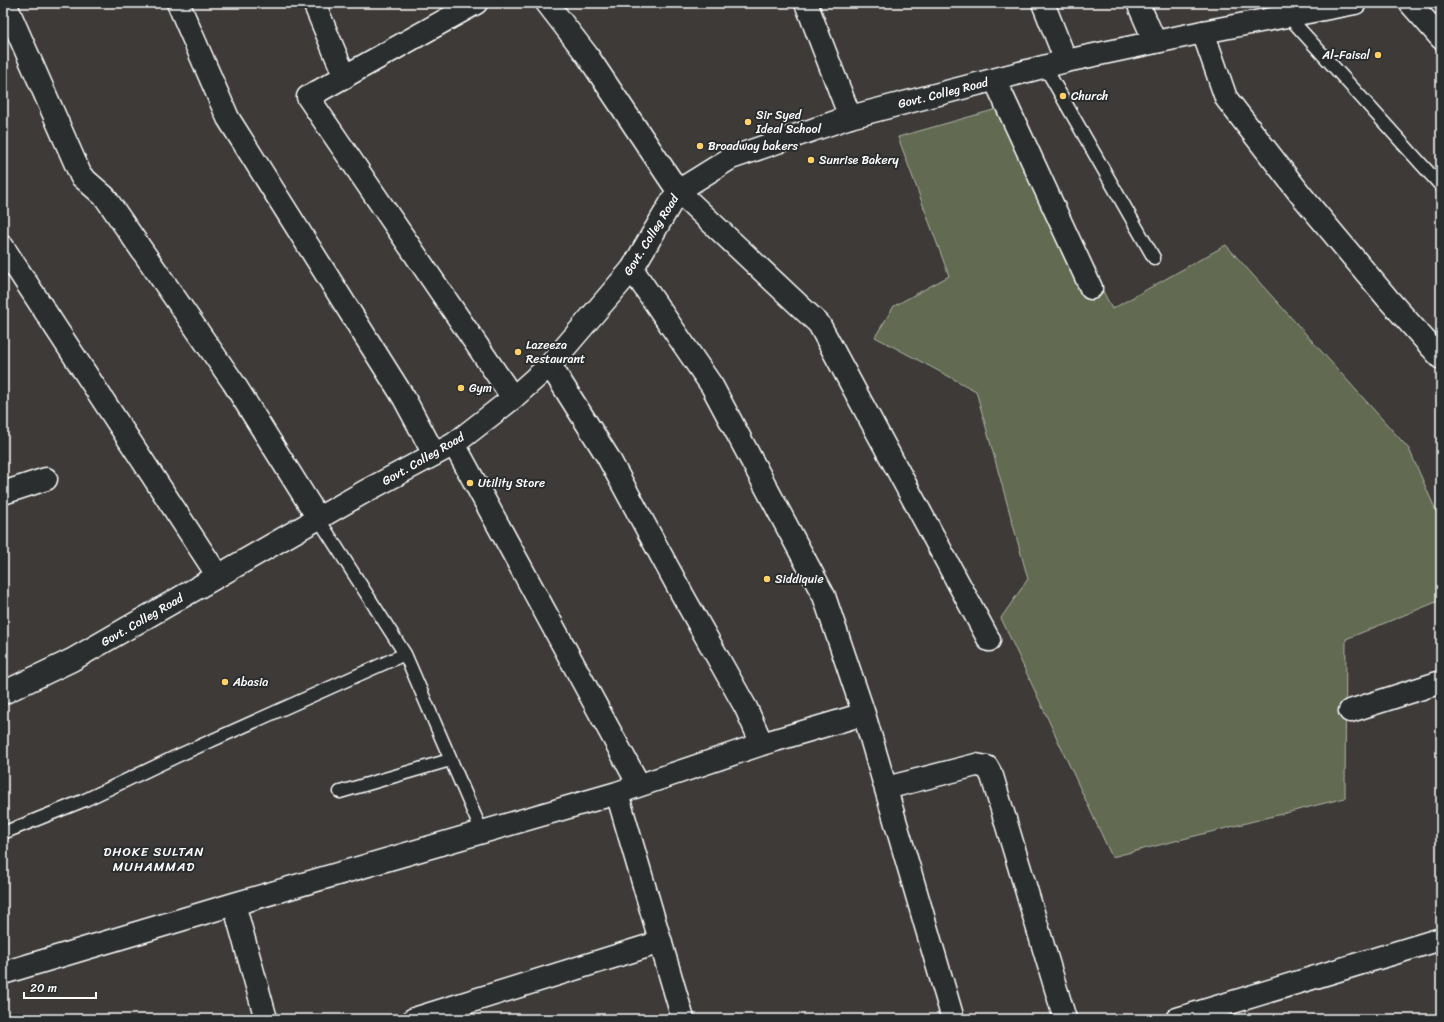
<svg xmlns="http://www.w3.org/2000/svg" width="1444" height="1022" font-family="Sriracha,sans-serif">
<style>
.green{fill:#626a51;stroke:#b0b4a8}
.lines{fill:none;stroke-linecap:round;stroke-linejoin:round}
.service-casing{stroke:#fff;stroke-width:15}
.minor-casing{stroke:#fff;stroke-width:25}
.tertiary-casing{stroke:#fff;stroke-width:25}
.secondary-casing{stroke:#fff;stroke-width:25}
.service{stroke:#2a2d2e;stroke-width:12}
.minor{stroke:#2a2d2e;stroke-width:22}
.tertiary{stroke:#2a2d2e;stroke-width:22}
.secondary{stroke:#2a2d2e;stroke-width:22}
.poi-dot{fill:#ffd166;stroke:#2a2d2e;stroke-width:1.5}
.labels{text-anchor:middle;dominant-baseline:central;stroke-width:4;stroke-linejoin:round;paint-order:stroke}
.poi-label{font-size:12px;fill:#fff;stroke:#2a2d2e;text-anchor:start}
.street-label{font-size:12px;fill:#fff;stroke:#2a2d2e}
.neighbourhood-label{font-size:13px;letter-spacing:1px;fill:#fff;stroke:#2a2d2e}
</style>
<rect width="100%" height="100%" fill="#3d3a38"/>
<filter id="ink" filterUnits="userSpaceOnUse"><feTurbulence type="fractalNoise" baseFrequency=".025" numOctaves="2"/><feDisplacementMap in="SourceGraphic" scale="8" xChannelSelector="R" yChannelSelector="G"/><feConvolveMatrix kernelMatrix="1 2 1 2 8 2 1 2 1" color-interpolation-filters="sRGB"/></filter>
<g filter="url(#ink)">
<!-- green -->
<path class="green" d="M1011,105l101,204 114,-64 183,204 32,73v78l-95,39 -1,159 -233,59 -111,-239 27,-39 -52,-188 -101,-54 19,-31 55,-30 -51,-139z"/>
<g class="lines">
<defs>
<path id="service" d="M1288,16l153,170
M1045,67l109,191
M318,518l87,136 77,178
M340,792l110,-32
M3,833l82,-33 90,-43 230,-103"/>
<path id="minor" d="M5,3l76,173 24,21 128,185 85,136
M178,3l50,115 176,280 30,56
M314,3l31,74
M476,3l-168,94 205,301
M547,3l40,52 91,136 141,133 170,316
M806,3l44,114
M1043,3l23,58
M1138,3l17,39
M1203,32l23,66 75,97 87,104 53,59
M995,80l96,208
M3,247l215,329
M632,269l80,117 112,210 40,118 89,305
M550,365l58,92 74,137 64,114 16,36
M454,444l185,341
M3,493l43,-14
M1350,711l91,-29
M886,788l90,-23 11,2 5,9 73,243
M617,793l66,226
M234,904l32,115
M3,973l231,-69 383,-111 145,-49 102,-30
M414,1019l247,-77
M1177,1019l264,-80"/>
<path id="tertiary" d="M3,693l69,-33 292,-168 90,-48 59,-46 37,-33 82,-96 46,-78 53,-33 119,-41 216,-56 137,-29 152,-29"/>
<path id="secondary" d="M1410,3l31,35"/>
</defs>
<!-- service casing -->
<use href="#service" class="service-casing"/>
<!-- minor casing -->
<use href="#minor" class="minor-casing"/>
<!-- tertiary casing -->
<use href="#tertiary" class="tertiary-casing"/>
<!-- secondary casing -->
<use href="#secondary" class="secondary-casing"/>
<!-- service -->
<use href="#service" class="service"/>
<!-- minor -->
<use href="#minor" class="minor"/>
<!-- tertiary -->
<use href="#tertiary" class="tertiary"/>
<!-- secondary -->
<use href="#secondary" class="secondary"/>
</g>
</g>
<!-- markers -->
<g class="poi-dot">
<circle cx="1378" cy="55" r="4"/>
<circle cx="1063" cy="96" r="4"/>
<circle cx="748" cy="122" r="4"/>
<circle cx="700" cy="146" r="4"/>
<circle cx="811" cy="160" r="4"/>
<circle cx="518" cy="352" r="4"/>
<circle cx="461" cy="388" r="4"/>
<circle cx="470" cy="483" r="4"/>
<circle cx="767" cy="579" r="4"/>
<circle cx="225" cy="682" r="4"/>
</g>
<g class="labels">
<!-- poi labels -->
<g class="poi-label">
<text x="1370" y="55" text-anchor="end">Al-Faisal</text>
<text x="1071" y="96">Church</text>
<text x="756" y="115">Sir Syed<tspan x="756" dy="14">Ideal School</tspan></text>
<text x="708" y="146">Broadway bakers</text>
<text x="819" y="160">Sunrise Bakery</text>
<text x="526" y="345">Lazeeza<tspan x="526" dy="14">Restaurant</tspan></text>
<text x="469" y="388">Gym</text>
<text x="478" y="483">Utility Store</text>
<text x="775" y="579">Siddiquie</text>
<text x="233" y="682">Abasia</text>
</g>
<!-- street labels -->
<g class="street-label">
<text transform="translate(943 93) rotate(-14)">Govt. Colleg Road</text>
<text transform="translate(651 235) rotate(-58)">Govt. Colleg Road</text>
<text transform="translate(423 459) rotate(-30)">Govt. Colleg Road</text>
<text transform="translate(142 620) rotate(-30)">Govt. Colleg Road</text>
</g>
<!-- neighbourhood labels -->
<g class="neighbourhood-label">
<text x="154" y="851">DHOKE SULTAN<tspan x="154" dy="15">MUHAMMAD</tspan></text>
</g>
</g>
<!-- margin -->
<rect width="1444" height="1022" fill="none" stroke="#2a2d2e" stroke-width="16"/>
<rect x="8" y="8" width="1428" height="1006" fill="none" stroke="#fff" stroke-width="1.5" filter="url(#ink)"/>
<!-- scale -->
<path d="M24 992v6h72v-6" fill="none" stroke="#ffffff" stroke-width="2"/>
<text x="30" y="992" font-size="12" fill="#ffffff" stroke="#2a2d2e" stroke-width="3" paint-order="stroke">20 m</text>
</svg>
